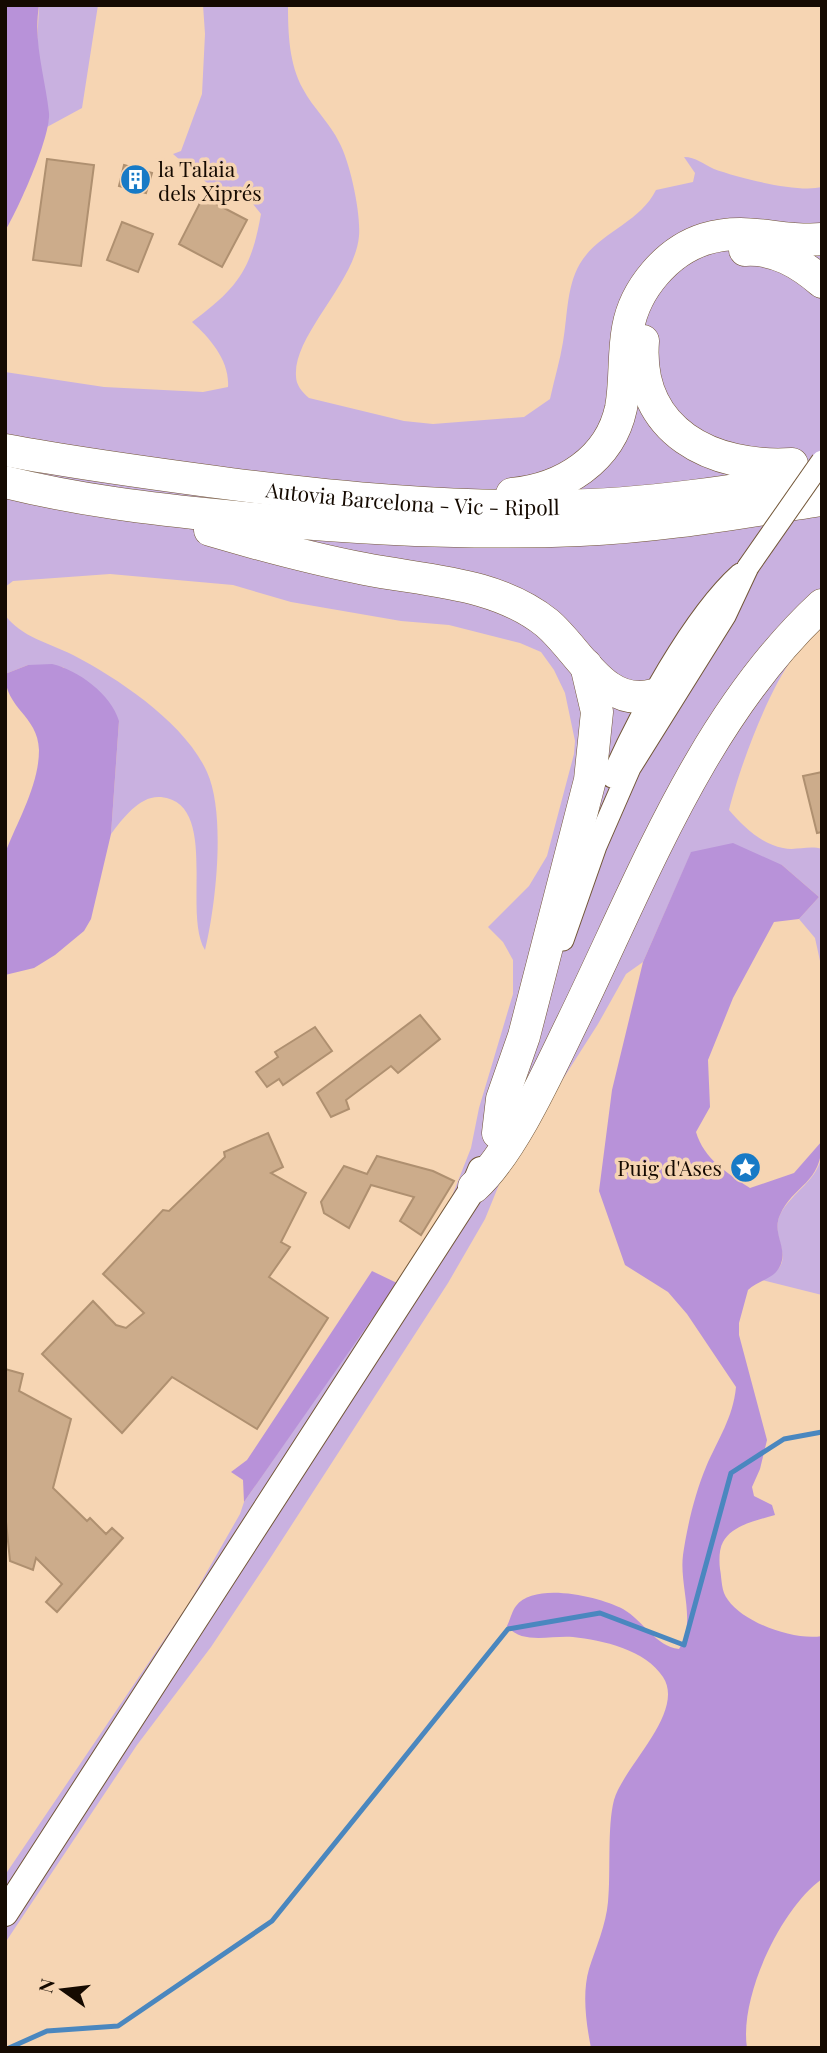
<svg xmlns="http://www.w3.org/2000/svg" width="827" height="2053" font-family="'Playfair Display',serif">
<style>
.green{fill:#c9b1e0}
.forest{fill:#b892d9}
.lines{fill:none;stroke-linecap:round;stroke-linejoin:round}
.stream{stroke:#4a87bf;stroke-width:5}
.building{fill:#ccac8b;stroke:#af9070;stroke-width:2}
.tertiary-casing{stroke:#725637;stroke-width:23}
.primary-casing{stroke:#725637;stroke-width:28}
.motorway-casing{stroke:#725637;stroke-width:33}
.tertiary{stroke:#fff;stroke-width:21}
.primary{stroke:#fff;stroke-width:26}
.motorway{stroke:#fff;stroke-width:32}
.tertiary-bridge-casing{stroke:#725637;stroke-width:23;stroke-linecap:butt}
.tertiary-bridge{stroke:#fff;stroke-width:21}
.labels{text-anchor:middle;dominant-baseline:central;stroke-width:7;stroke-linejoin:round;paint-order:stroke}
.poi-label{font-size:21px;fill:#150a01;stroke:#f6d5b3;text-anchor:start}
.street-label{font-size:21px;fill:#150a01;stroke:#f6d5b3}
</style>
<rect width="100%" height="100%" fill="#f6d5b3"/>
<!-- green -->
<path class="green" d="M39,5h59l-16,103 -35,19 2,-10 -12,-69z
M203,5h85c0,28 1,59 15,84 10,19 27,34 36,53 11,20 22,71 20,94 -4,47 -66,99 -63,140 0,9 6,16 13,22l95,23 29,3 91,-7 26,-18c4,-19 10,-38 13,-57 5,-27 3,-59 20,-83 20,-28 57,-37 73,-69l37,-8 2,-9 -11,-16c12,0 19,7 30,12 25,9 83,24 108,18v441c-9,8 -20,17 -27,27 -27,35 -55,111 -66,155 14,16 32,34 54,38 13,3 26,-3 39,1v121l-7,-32 -16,-19 20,-22 -37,-32 -91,-12 -48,109 -17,12 -28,50 -93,146 -20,49 -37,64 -179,277 -58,87 -74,98 -132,198v-68l184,-272 51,-89 4,-12 203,-293 24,-61 8,-40 34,-114v-34l-10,-18 -15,-15 41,-41 18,-30 27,-102 1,-13 -10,-48 -11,-23 -13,-18 -21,-9 -71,-18 -48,-4 -110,-19 -58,-17 -123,-11 -97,7 -8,6v-215l99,15 99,5 25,-5c2,-26 -18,-49 -36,-65 45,-34 59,-51 69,-108l-8,-10 -40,-16 -40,-34 8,-3 21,-57 3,-60z
M5,615c16,22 44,28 68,40 46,24 112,68 134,117 19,42 9,133 -2,178 -23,-37 15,-147 -44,-153 -21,-2 -38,21 -50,37l8,-113 -56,-54 -35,-2 -23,9z
M822,1152v143l-60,-15c41,-18 6,-40 18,-65 11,-23 40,-35 42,-63z"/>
<!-- forest -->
<path class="forest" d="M5,5h34c-6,38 6,71 10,108 2,23 -31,97 -44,118z
M52,664c26,6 59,30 67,57l-8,113 -20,85 -7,12 -29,24 -21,13 -29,7c0,-23 -5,-107 1,-124 12,-31 33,-66 33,-101 -1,-35 -34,-41 -34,-76l23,-9z
M733,843l49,22 37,32 -20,22 -25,3 -41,76 -25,62 2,47 -14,25c8,27 31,41 54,56l44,-15 28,-32c0,43 -29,44 -42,74 -9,19 10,34 -1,53 -6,11 -22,13 -31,22l-9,33v12l28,105 -7,29 -8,18 2,9 18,9 3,10c-17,5 -43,10 -52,27 -4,7 -4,19 -3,27 2,11 1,22 8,31 16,23 67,41 94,36v243c-41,29 -83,118 -75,169h-156c-5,-25 -9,-55 -2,-79 7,-22 17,-44 19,-67 3,-29 -1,-75 6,-102 9,-33 72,-88 49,-123 -17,-27 -61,-37 -90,-40 -22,-2 -51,8 -66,-11 3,-6 5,-15 9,-20 19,-25 84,-9 107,3 21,12 32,37 56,40 18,-27 0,-63 4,-94 4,-28 12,-62 23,-88 12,-28 27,-49 30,-80l-49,-73 -19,-22 -43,-27 -26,-74 13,-101 31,-128 48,-110z
M372,1271l25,12 -153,219 -1,-22 -12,-8 16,-12z"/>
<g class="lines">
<!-- stream -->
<path class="stream" d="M9,2048l38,-17 71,-5 154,-105 236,-292 92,-16 84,32 47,-172 53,-34 38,-7"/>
</g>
<!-- building -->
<path class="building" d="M47,159l47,6 -13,101 -48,-6z
M124,165l28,8 -6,20 -27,-7z
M203,197l44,23 -25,47 -43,-23z
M122,222l31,12 -15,38 -31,-12z
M822,772v60l-5,1 -14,-57z
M420,1015l20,24 -42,34 -7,-7 -45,34 3,9 -18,8 -14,-24z
M315,1027l17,24 -49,34 -4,-6 -12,8 -11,-15 22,-15 -3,-5z
M268,1133l15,34 -12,6 35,20 -25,49 9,5 -21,30 59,41 -71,111 -85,-52 -50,56 -80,-79 51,-53 23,24 10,3 18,-15 -41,-39 60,-64 6,1 56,-54 -1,-5z
M377,1156l56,15 21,10 -33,54 -21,-14 14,-24 -43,-12 -22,43 -25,-15 -3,-11 23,-36 23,8z
M5,1369l18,5 -4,17 52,28 -18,69 34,33 3,-3 16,16 6,-6 11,10 -66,74 -11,-10 16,-18 -26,-26 -3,12 -23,-9 -5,-49z"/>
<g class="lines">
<defs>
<path id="tertiary" d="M612,777c26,-59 81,-161 128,-203
M563,940l33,-94 34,-78 95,-152 23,-49"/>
<path id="primary" d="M5,1913l469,-726 7,-17"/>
<g id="motorway">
<path d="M745,250c30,-2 55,13 77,32"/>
<path d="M643,341c-7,91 70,128 149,123"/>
<path id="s1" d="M5,450c75,14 150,24 226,34 109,14 217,24 327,22 88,-1 177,-15 264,-30"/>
<path d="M5,482c73,18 146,27 220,34 117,12 237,19 355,14 81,-3 162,-18 242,-30"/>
<path d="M512,494c51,-5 98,-34 109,-86 5,-27 2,-54 7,-80 7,-39 39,-77 77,-89 43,-13 76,4 117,0"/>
<path d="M210,530c51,15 103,29 155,39 61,12 131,13 182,54 33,28 57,86 107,72"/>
<path d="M498,1133l4,-34 22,-63 66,-256 7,-68 -11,-47"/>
<path d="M474,1187c38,-34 75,-117 98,-164 70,-143 130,-307 250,-418"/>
</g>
</defs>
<!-- tertiary casing -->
<use href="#tertiary" class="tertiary-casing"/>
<!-- primary casing -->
<use href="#primary" class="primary-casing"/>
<!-- motorway casing -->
<use href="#motorway" class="motorway-casing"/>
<!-- tertiary -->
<use href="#tertiary" class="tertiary"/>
<!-- primary -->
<use href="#primary" class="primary"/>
<!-- motorway -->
<use href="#motorway" class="motorway"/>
<defs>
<path id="tertiary-bridge" d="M748,567l74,-106"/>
</defs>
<!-- tertiary-bridge casing -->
<use href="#tertiary-bridge" class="tertiary-bridge-casing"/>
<!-- tertiary-bridge -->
<use href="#tertiary-bridge" class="tertiary-bridge"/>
</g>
<!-- icons -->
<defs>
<symbol id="building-disc" viewBox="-11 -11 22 22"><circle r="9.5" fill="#177ac6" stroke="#f6d5b3"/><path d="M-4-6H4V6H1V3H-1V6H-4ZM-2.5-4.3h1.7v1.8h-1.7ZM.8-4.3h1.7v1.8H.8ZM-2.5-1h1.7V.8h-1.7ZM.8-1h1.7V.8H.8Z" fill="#fff"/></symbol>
<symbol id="sight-disc" viewBox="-11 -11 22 22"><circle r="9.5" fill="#177ac6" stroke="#f6d5b3"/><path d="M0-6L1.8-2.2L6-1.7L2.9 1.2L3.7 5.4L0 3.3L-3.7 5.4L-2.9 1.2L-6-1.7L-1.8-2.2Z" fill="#fff"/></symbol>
</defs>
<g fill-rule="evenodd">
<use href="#building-disc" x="118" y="162" width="35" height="35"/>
<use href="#sight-disc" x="728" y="1150" width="35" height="35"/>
</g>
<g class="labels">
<!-- poi labels -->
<g class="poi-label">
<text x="158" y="168">la Talaia<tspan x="158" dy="24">dels Xiprés</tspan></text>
<text x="722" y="1167" text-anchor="end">Puig d'Ases</text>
</g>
<!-- street labels -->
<g class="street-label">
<text stroke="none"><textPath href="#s1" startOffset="411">Autovia Barcelona - Vic - Ripoll</textPath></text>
</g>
</g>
<!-- border -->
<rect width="827" height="2053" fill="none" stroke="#150a01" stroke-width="14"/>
<!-- north arrow -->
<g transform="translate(63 1990) rotate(284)" stroke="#f6d5b3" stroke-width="5" paint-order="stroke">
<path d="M0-5L12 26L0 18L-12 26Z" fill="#150a01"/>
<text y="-10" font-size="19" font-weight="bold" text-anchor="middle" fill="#150a01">N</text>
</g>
</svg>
